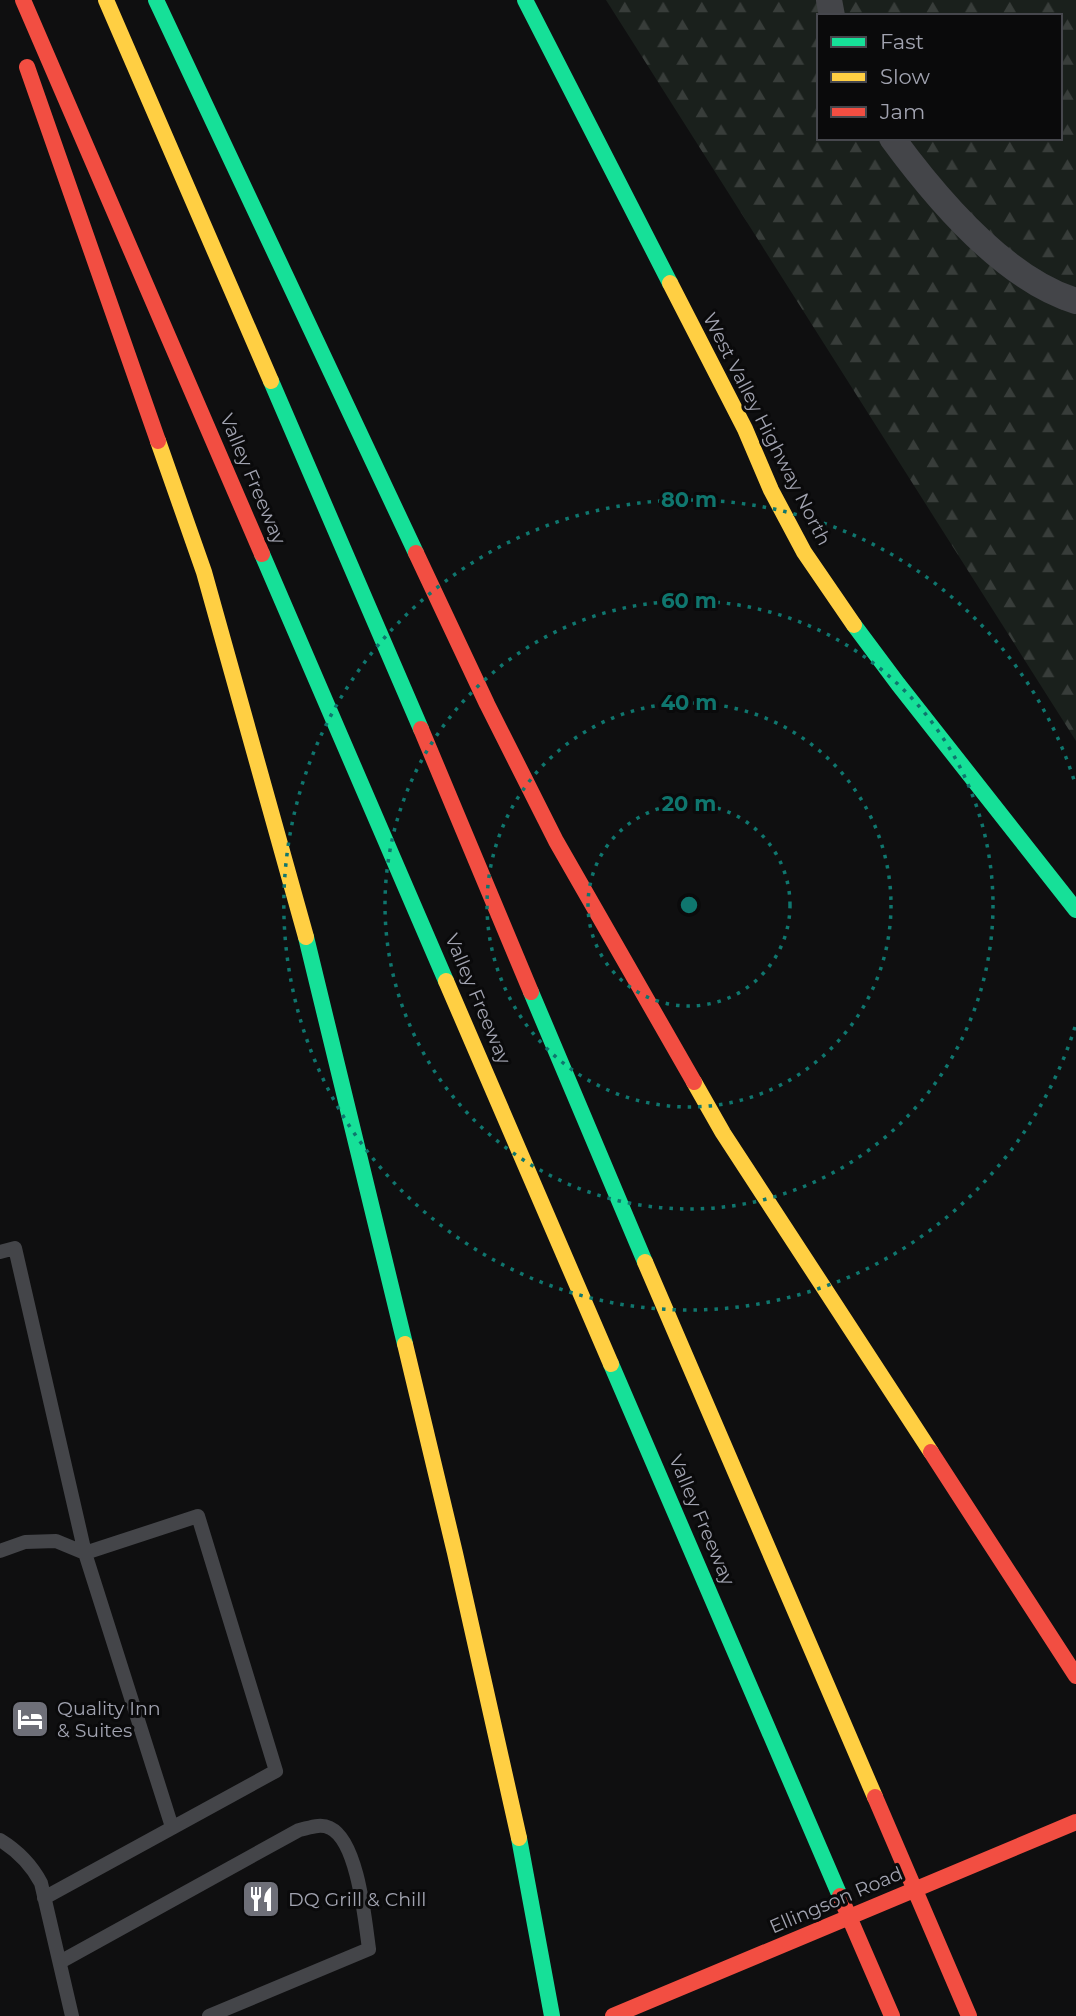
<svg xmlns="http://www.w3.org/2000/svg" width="1076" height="2016" font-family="Montserrat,sans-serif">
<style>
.forest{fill:url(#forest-firs);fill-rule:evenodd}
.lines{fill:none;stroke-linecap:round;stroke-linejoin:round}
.lane{stroke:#444549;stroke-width:14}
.street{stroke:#444549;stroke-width:26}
.fast{stroke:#16e098;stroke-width:16}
.slow{stroke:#ffcf43;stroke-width:16}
.jam{stroke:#f24e42;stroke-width:16}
.ring{fill:none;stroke:#0f766e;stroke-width:3.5;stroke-dasharray:3.5 7}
.labels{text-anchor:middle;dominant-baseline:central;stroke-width:6;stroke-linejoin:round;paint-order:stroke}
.street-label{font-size:19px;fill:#a1a3b0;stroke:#0a0a0b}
.poi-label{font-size:19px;fill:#a1a3b0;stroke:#0a0a0b;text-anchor:start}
.centre{fill:#0f766e;stroke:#0a0a0b;stroke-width:3.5}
.ring-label{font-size:21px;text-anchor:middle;font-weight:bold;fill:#0f766e;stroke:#0a0a0b;stroke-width:6;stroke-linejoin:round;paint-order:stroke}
</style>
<defs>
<pattern id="forest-firs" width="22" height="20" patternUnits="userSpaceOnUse" patternTransform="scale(1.75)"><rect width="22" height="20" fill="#1a201c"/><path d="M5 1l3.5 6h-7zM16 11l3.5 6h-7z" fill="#383d3a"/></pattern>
</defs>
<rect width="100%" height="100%" fill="#0f0f10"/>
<!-- forest -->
<path class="forest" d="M606,0h470v741zM819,16h241v122h-241z"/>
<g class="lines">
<!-- lane -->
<path class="lane" d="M0,1252l15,-4 70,305 113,-37 78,255 -232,127
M0,1551l25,-9 31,-1 29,12 87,274
M0,1840c18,11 31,24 41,43l31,133
M60,1962l239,-132c10,-2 21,-7 31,-2 28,13 35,93 39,121l-160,67"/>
<!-- street -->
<path class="street" d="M829,0l3,16
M892,138c44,60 112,141 184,163"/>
<!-- fast -->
<path class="fast" d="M156,0l260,553
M525,0l145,283
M271,381l150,348
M262,554l184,427
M854,625l44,59 178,226
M306,937l99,407
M531,992l114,270
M611,1364l229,532
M519,1838l33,178"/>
<!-- slow -->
<path class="slow" d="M106,0l165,381
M670,283l75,146 26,61 33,62 50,73
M158,441l46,131 102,365
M446,981l165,383
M694,1082l29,51 208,319
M645,1262l230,535
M405,1344l50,209 64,285"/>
<!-- jam -->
<path class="jam" d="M23,0l239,554
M27,67l131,374
M416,553l71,151 69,137 138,241
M421,729l110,263
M931,1452l145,224
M875,1797l94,219
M840,1896l52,120
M613,2016l463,-194"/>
</g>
<!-- distance rings -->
<g class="ring">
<circle cx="689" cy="905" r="101"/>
<circle cx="689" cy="905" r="202"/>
<circle cx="689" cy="905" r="304"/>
<path d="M1075 1027A405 405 0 1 1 1075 783"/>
</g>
<!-- icons -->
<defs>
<symbol id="hotel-square" viewBox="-11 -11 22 22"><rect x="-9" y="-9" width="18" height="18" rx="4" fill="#6e6f78" stroke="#0a0a0b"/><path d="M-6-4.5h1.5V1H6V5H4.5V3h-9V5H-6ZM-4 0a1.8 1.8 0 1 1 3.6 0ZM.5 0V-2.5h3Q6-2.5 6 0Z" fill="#fff"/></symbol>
<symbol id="restaurant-square" viewBox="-11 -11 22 22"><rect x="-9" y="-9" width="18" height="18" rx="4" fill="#6e6f78" stroke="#0a0a0b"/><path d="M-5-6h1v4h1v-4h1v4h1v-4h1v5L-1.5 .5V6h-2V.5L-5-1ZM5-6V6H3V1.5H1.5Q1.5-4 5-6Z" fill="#fff"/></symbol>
</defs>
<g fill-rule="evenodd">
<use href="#hotel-square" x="8" y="1697" width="44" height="44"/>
<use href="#restaurant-square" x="239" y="1877" width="44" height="44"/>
</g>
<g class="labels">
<!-- street labels -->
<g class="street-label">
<text transform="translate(767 429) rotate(63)">West Valley Highway North</text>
<text transform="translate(253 479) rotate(67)">Valley Freeway</text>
<text transform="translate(478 999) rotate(67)">Valley Freeway</text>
<text transform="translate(702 1520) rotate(67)">Valley Freeway</text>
<text transform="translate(836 1900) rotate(-23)">Ellingson Road</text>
</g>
<!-- poi labels -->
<g class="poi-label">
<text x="57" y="1708">Quality Inn<tspan x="57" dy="22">&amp; Suites</tspan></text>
<text x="288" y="1899">DQ Grill &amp; Chill</text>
</g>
</g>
<circle cx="689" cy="905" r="10" class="centre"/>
<g class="ring-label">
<text x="689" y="507">80 m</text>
<text x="689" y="608">60 m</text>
<text x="689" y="710">40 m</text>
<text x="689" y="811">20 m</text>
</g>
<!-- legend -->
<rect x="817" y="14" width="245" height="126" fill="#0a0a0b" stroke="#46474d" stroke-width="2"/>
<rect x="831" y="37" width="35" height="10" fill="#16e098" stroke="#46474d" stroke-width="2"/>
<text x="880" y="49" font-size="21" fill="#a1a3b0">Fast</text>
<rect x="831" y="72" width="35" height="10" fill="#ffcf43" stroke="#46474d" stroke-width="2"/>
<text x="880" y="84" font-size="21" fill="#a1a3b0">Slow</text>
<rect x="831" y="107" width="35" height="10" fill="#f24e42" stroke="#46474d" stroke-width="2"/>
<text x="880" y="119" font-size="21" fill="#a1a3b0">Jam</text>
</svg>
